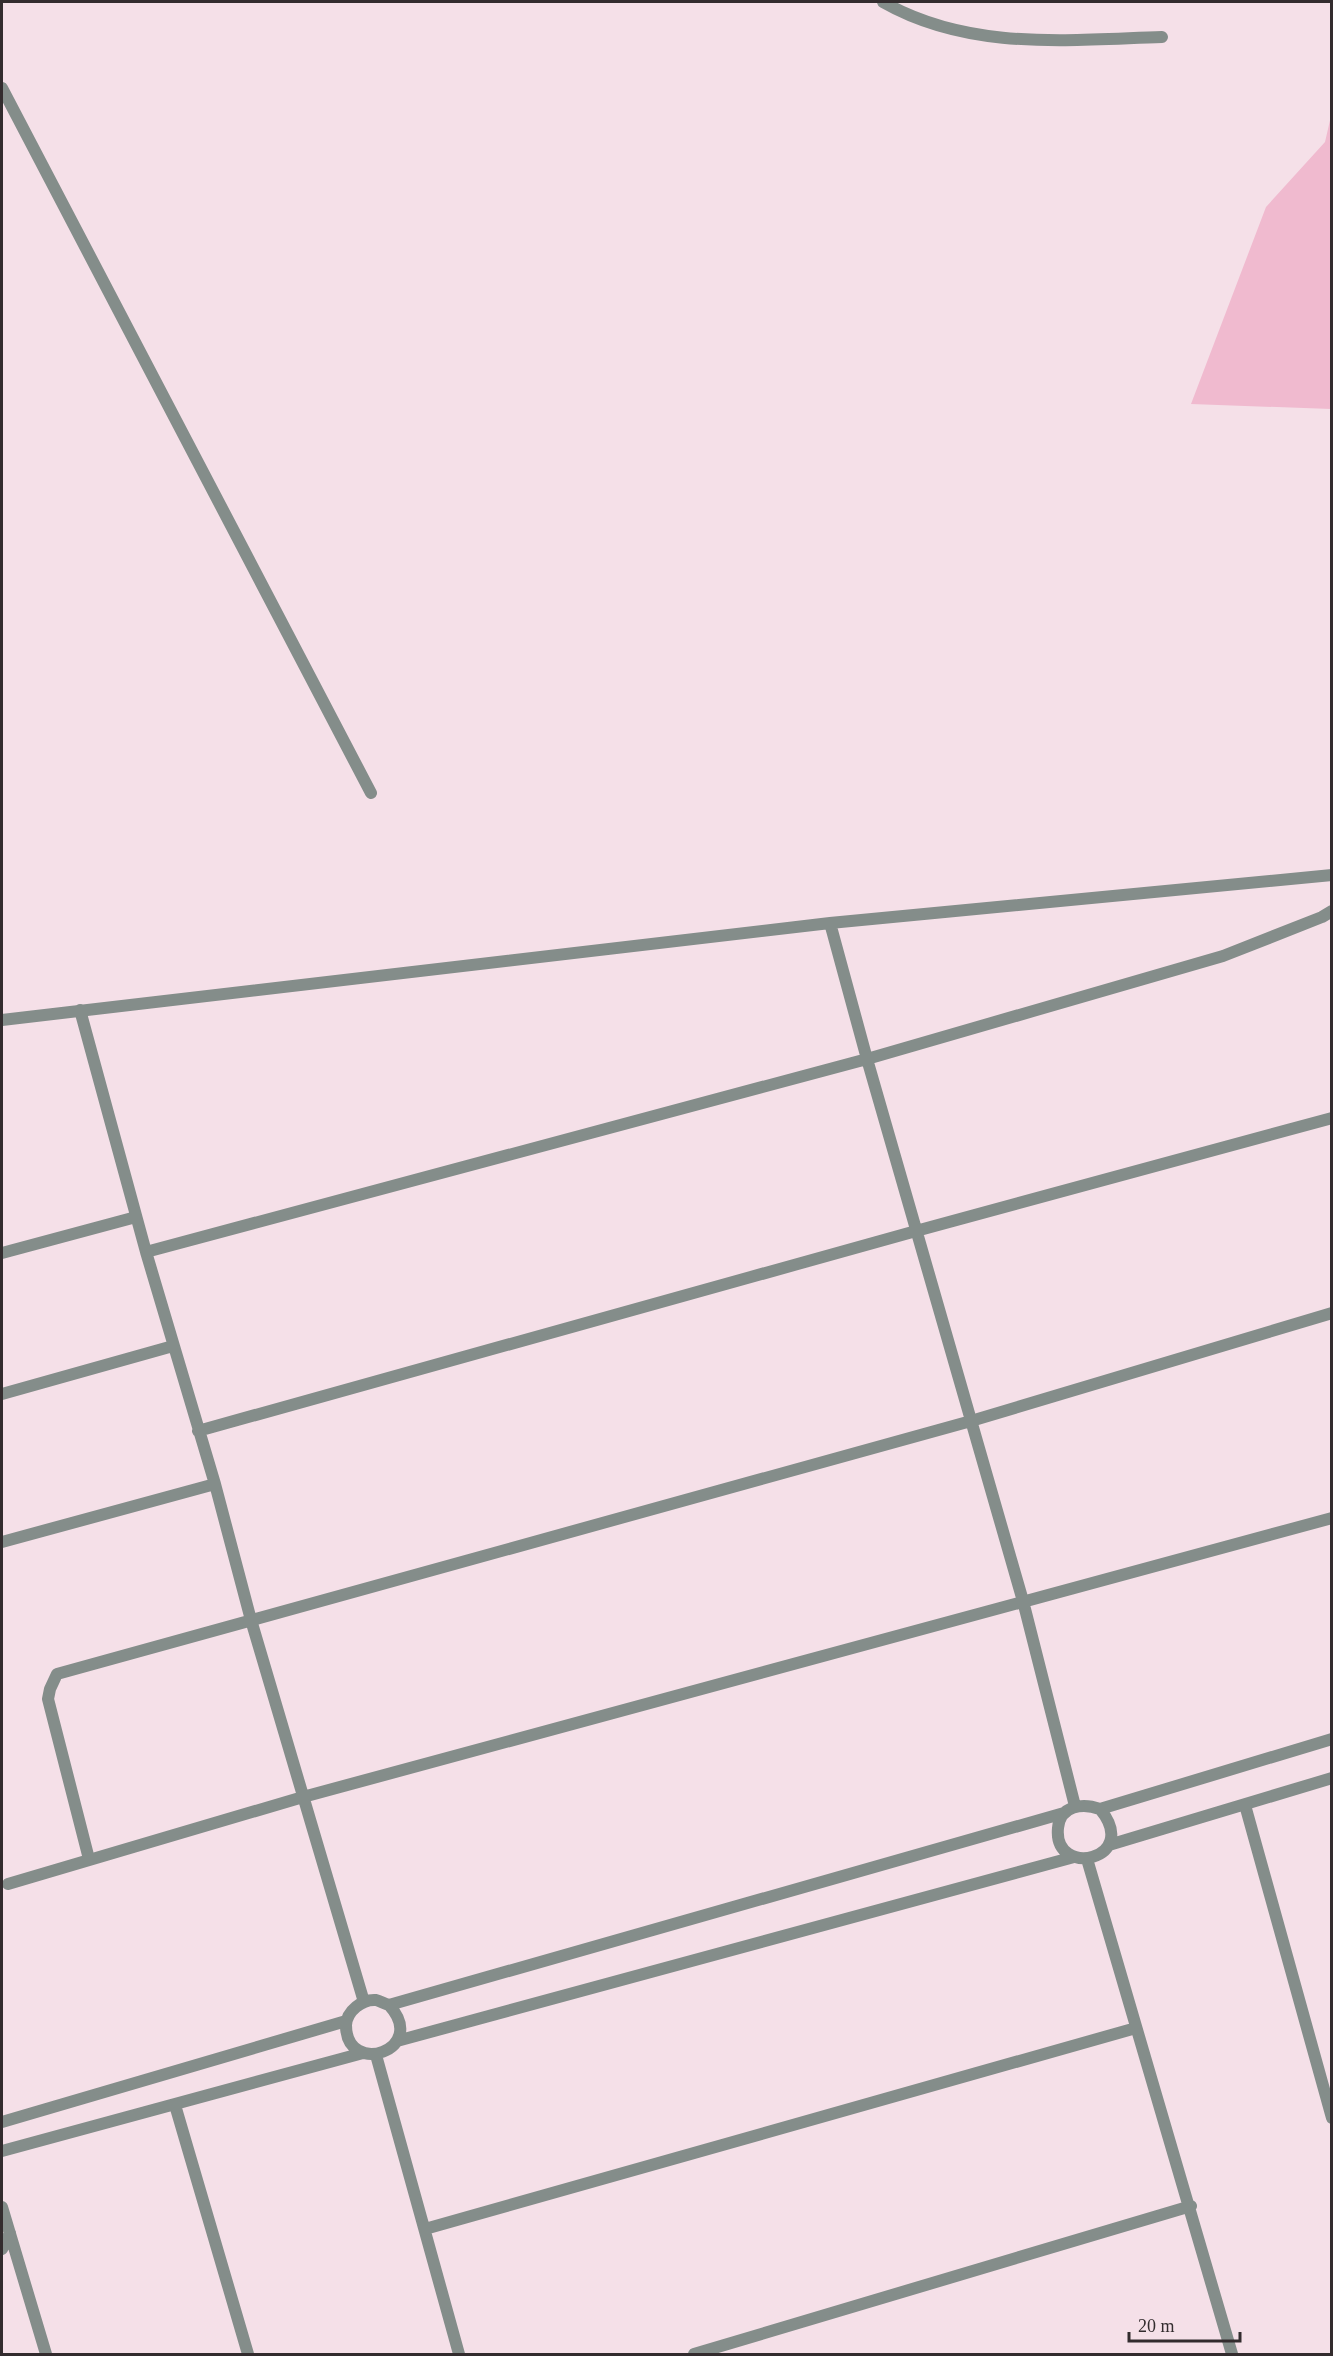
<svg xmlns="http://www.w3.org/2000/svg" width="1333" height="2356" font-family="'Times New Roman',serif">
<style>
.green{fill:#f0bacf}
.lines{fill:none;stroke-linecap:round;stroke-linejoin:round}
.street{stroke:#848d8a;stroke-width:12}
</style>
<rect width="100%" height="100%" fill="#f5e0e8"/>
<!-- green -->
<path class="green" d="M1331,116v293l-140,-5 75,-197 59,-65z"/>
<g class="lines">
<!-- street -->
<path class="street" d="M883,2c86,49 184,38 279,35
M2,88l369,705
M830,923l37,136 156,542 52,205
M80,1010l66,242 69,232 36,136 113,382
M2,1020l828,-97 502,-48
M146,1252l721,-193 356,-103 99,-39 10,-6
M2,1253l134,-36
M2,1394l171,-48
M198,1431l718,-200 416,-113
M2,1542l213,-58
M1245,1805l87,313
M1100,1809c42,51 -47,70 -42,19 2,-23 25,-25 42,-19l232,-70
M1109,1845l223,-67
M89,1859l-41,-160 2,-10 7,-15 914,-253 361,-108
M1087,1859l145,495
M8,1884l295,-87 1029,-279
M389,2005c41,45 -43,73 -43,20 1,-14 16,-26 30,-25 4,1 9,4 13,5l675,-192
M397,2041l677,-184
M376,2055l83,299
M175,2105l73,249
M2,2122l344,-101
M2,2151l361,-98
M2,2207l44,147
M425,2229l711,-201
M2,2249l8,-16
M694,2354l497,-148"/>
</g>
<!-- border -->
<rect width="1333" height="2356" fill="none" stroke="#332c2e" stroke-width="6"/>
<!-- scale -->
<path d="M1129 2332v9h111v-9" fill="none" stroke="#332c2e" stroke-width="3"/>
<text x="1138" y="2332" font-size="18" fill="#332c2e" stroke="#f5e0e8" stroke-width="4.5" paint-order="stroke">20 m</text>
</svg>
